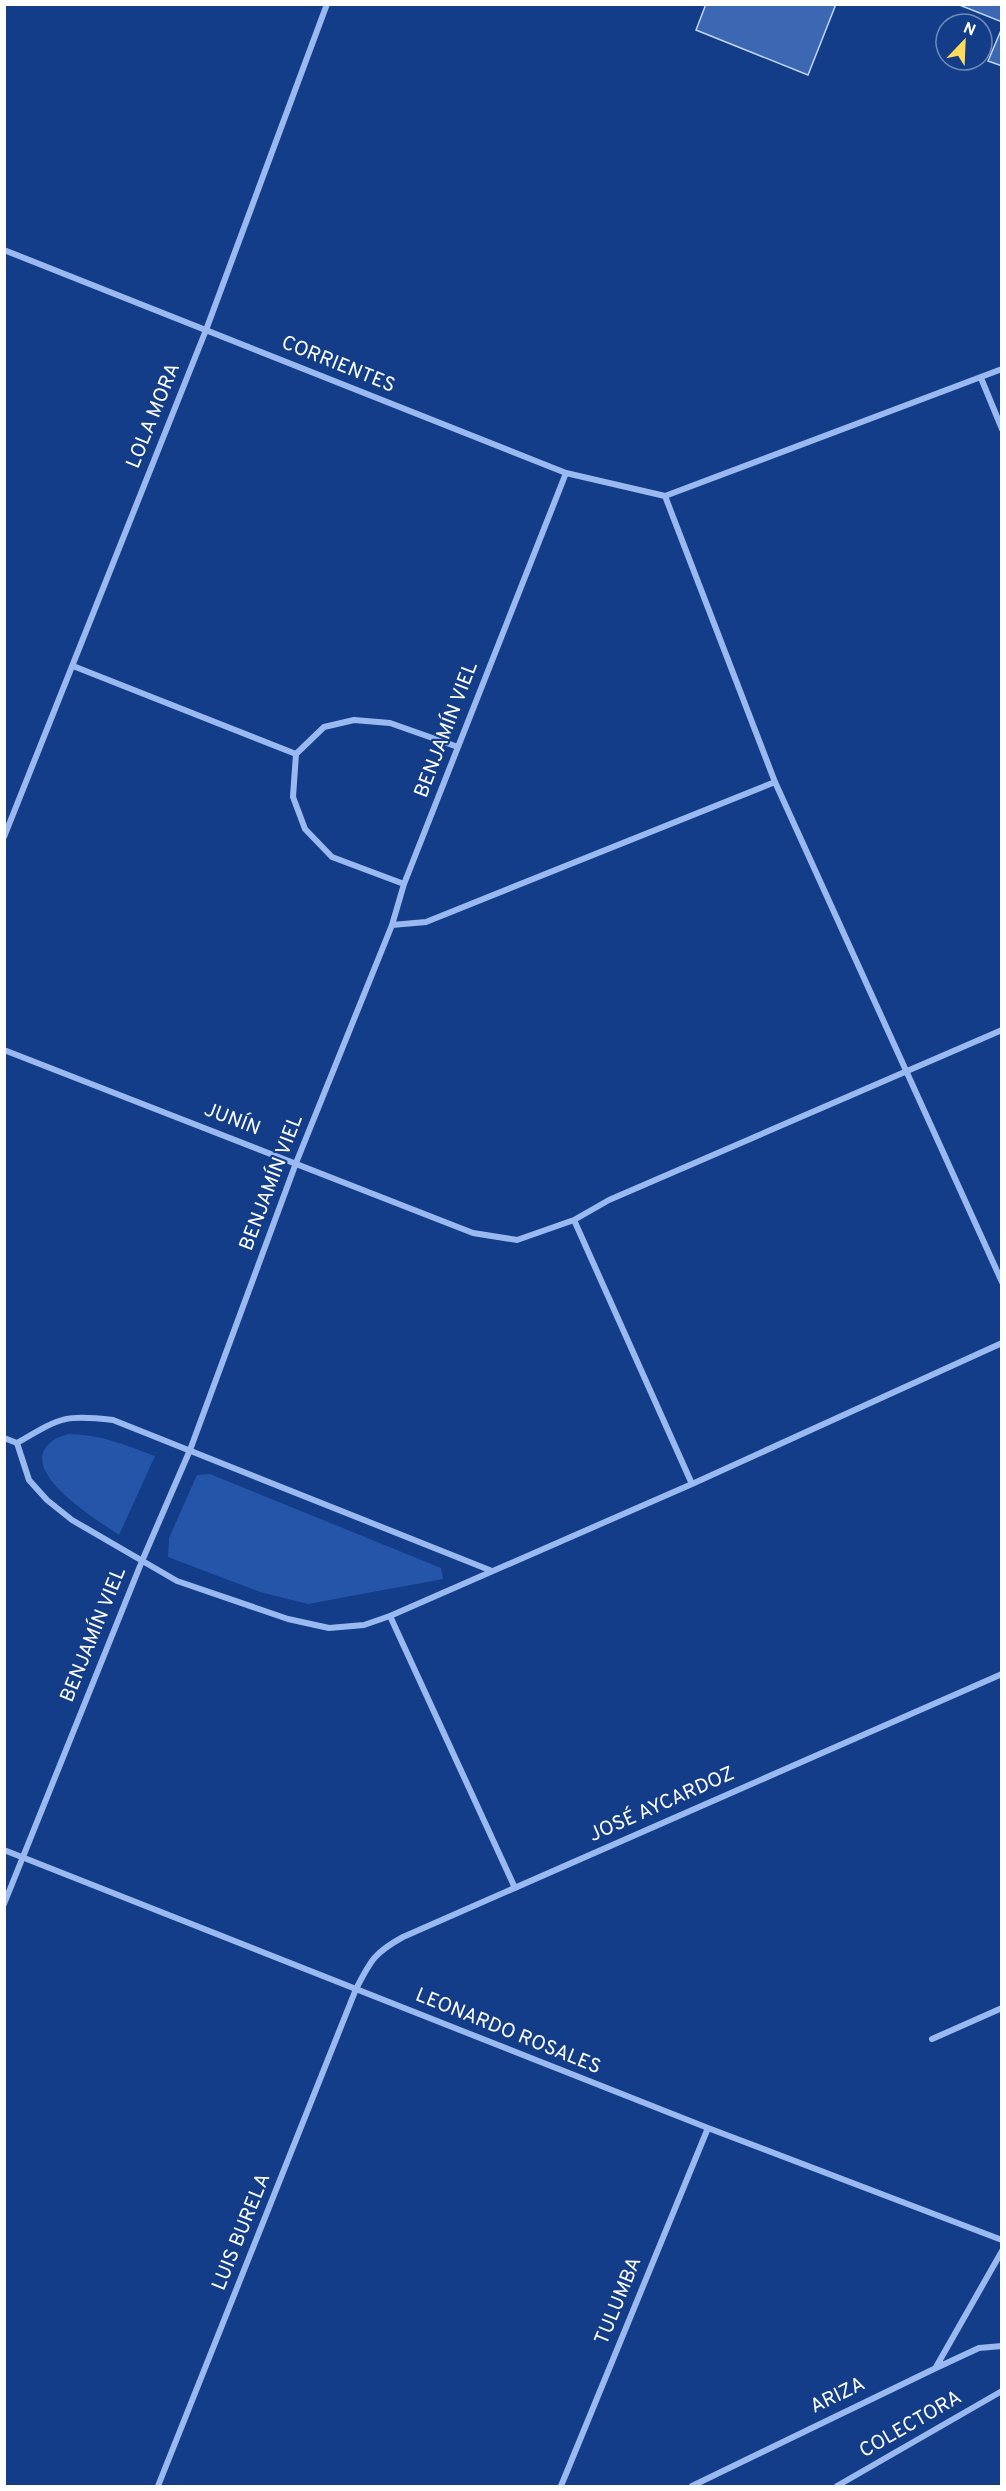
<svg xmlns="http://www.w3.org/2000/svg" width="1006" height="2491" font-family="Overpass,sans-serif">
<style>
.green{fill:#2555a8}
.building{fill:#3c67b3;stroke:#c0d6fc;stroke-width:1.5}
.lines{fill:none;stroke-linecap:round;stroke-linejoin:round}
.street{stroke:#9ab9f0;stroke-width:6}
.labels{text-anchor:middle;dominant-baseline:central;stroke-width:4.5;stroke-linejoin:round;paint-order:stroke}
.street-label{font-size:20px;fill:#fff;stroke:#133d89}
</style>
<rect width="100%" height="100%" fill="#133d89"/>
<!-- green -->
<path class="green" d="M68,1434c31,0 58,11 87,22l-36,79c-20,-14 -104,-64 -68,-93 4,-4 12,-6 17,-8z
M210,1474l231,94 2,11 -135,25 -48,-12 -92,-35 1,-19 28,-63z"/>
<!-- building -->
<path class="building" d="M706,4h130l-28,71 -112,-45z
M957,4h45v18z
M1002,28v38l-14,-5z"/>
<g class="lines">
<!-- street -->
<path class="street" d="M4,250l562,223 99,23
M981,378l21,51
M665,496l110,286 227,500
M665,496l337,-127
M73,666l223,88
M4,837l202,-507 121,-326
M404,884l-72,-27 -27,-28 -12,-32 3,-43 28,-27 30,-7 36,3 68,24
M392,925l34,-3 349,-140
M4,1050l469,183 44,7 57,-20 35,-20 393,-170
M574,1220l118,264
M4,1438l13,5
M492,1571l-379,-151c-50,-6 -53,-2 -96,23l12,37 18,20 25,20 105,61 111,38 41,9 35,-3 26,-9 302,-132 310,-141
M390,1616l125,272
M4,1850l704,278 294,112
M4,1904l138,-343 48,-111 106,-287 96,-238 12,-41 162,-411
M932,2039l70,-31
M936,2367l66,-116
M158,2486l198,-497c15,-29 18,-36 47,-52l599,-263
M561,2486l147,-358
M692,2486l244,-118 43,-20 23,-2
M837,2486l165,-95"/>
</g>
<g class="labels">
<!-- street labels -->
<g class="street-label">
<text transform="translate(338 365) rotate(22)">CORRIENTES</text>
<text transform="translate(154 416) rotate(-68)">LOLA MORA</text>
<text transform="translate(447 730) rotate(-69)">BENJAMÍN VIEL</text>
<text transform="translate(232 1120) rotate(21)">JUNÍN</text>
<text transform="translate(272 1183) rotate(-69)">BENJAMÍN VIEL</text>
<text transform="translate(94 1635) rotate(-68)">BENJAMÍN VIEL</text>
<text transform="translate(662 1805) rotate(-24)">JOSÉ AYCARDOZ</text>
<text transform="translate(508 2032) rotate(22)">LEONARDO ROSALES</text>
<text transform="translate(242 2232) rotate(-68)">LUIS BURELA</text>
<text transform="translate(619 2301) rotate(-68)">TULUMBA</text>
<text transform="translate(838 2396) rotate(-26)">ARIZA</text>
<text transform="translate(911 2425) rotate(-30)">COLECTORA</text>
</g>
</g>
<!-- border -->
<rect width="1006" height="2491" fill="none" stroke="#ffffff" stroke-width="12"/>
<!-- north arrow -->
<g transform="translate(964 42) rotate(23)"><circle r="28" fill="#133d89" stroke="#718bb8" stroke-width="1.5"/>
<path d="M0-4.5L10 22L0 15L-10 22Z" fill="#ffdd58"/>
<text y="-9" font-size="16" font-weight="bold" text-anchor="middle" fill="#ffffff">N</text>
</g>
</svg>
